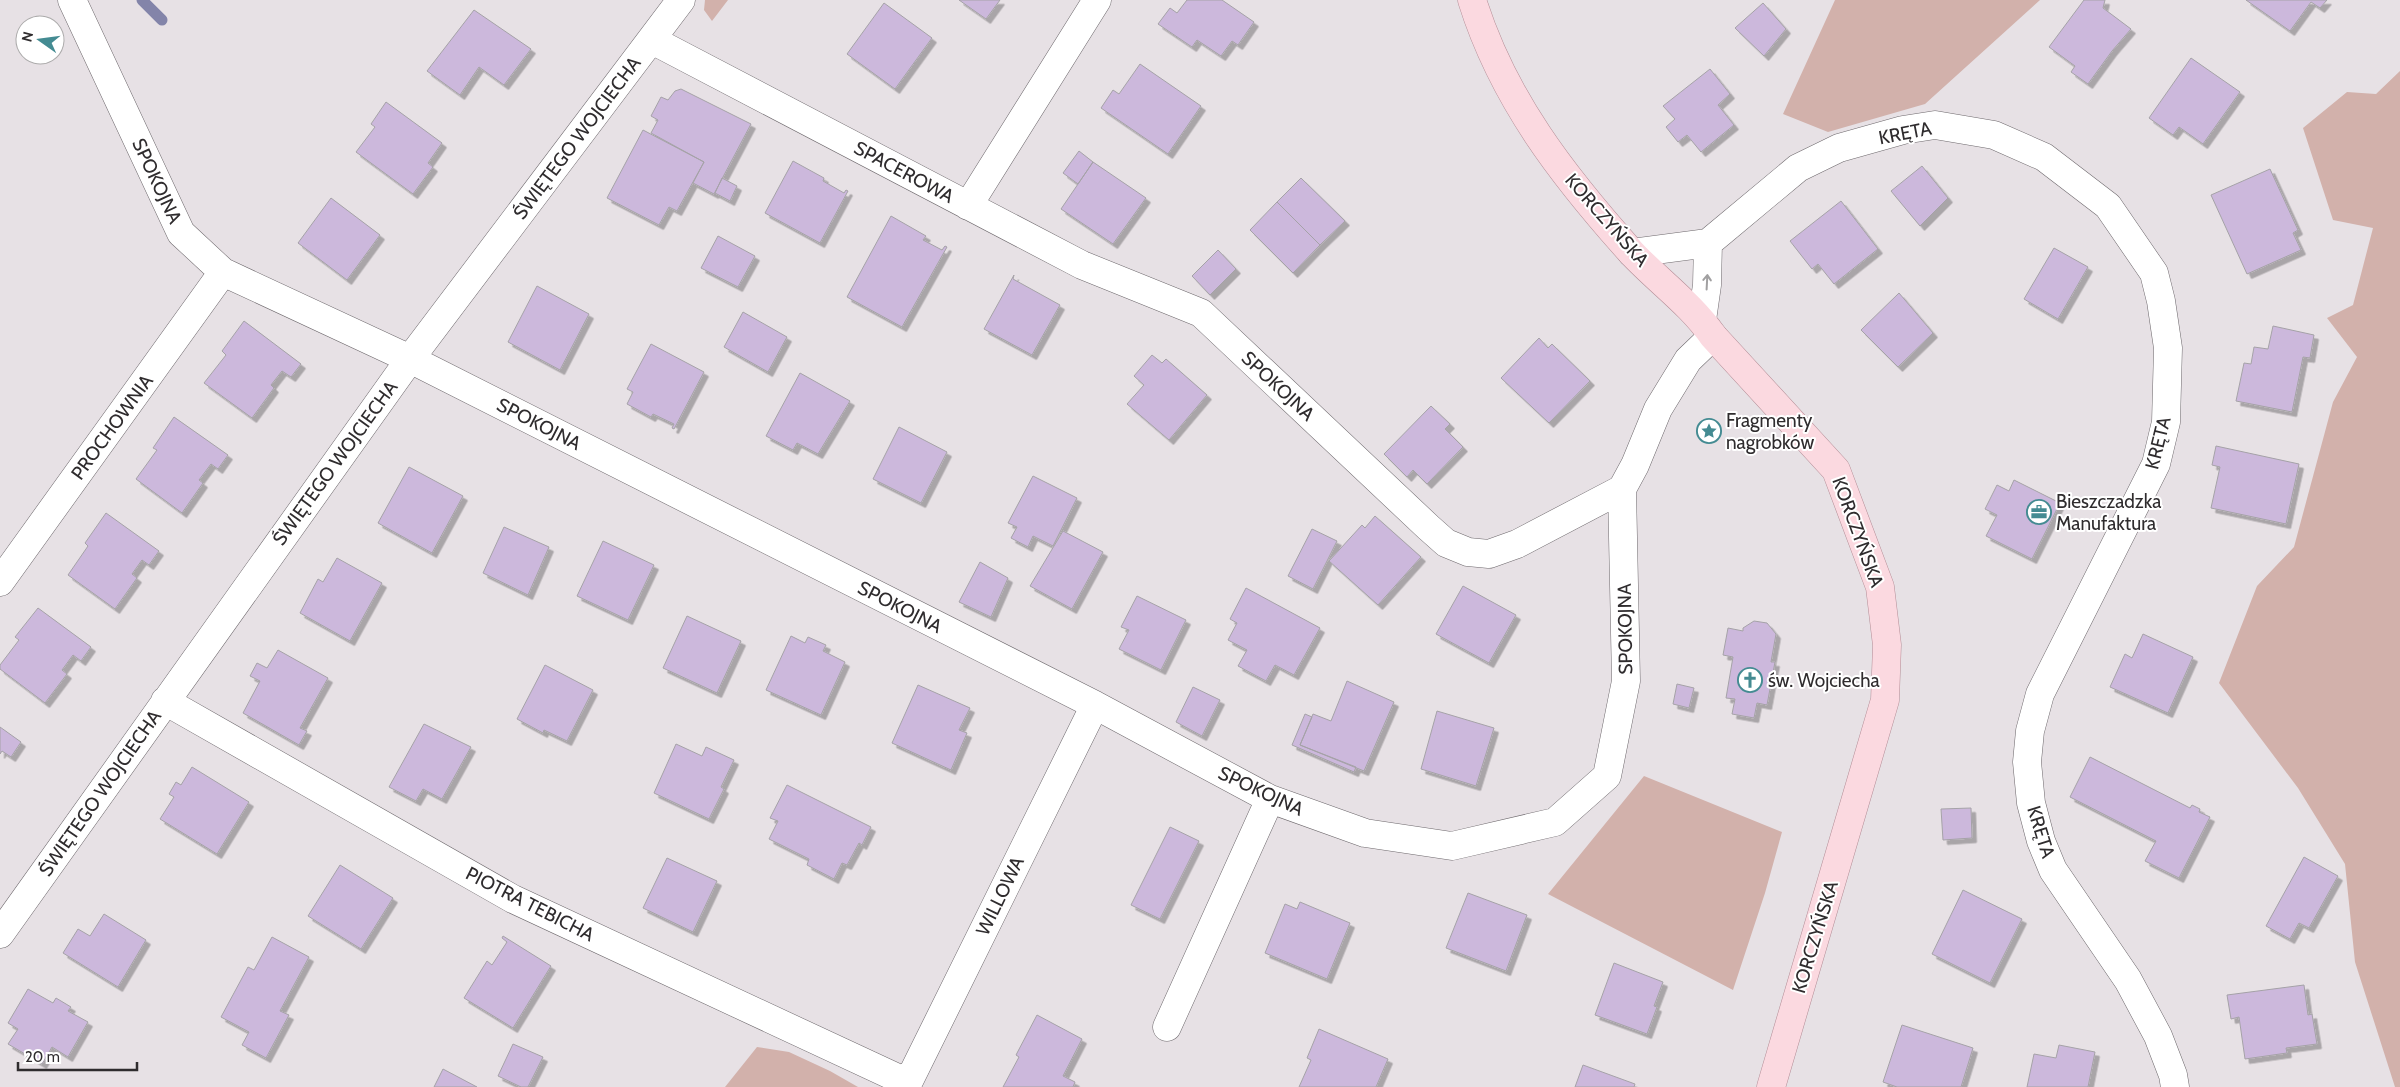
<svg xmlns="http://www.w3.org/2000/svg" width="2400" height="1087" font-family="Cabin,sans-serif">
<style>
.green{fill:#d2b1ab}
.lines{fill:none;stroke-linecap:round;stroke-linejoin:round}
.stream{stroke:#8384a9;stroke-width:11}
.building{fill:#ccb8dc;stroke:#a5a2a7;filter:url(#shadow)}
.minor-casing{stroke:#6e696d;stroke-width:29}
.major-casing{stroke:#b28c95;stroke-width:29}
.minor{stroke:#fff;stroke-width:28}
.major{stroke:#fbd9e0;stroke-width:28}
.oneway{stroke:#a1a0a1}
.labels{text-anchor:middle;dominant-baseline:central;stroke-width:4;stroke-linejoin:round;paint-order:stroke}
.street-label{font-size:19px;fill:#2f2c2e;stroke:#fff}
.poi-label{font-size:19px;fill:#2f2c2e;stroke:#fff;text-anchor:start}
</style>
<defs>
<filter id="shadow"><feDropShadow dx="4.5" dy="4.5" stdDeviation="0" flood-color="#0004"/></filter>
</defs>
<rect width="100%" height="100%" fill="#e7e1e5"/>
<!-- green -->
<path class="green" d="M705,0h23l-16,21 -8,-11z
M1835,0h205l-115,104 -97,28 -45,-18z
M2400,71v1016h-5l-40,-125 -10,-98 -47,-76 -79,-105 38,-97 37,-39 39,-145 24,-45 -30,-39 26,-13 20,-77 -40,-8 -30,-92 44,-36 29,2z
M1644,776l138,56 -17,61 -32,97 -185,-96z
M757,1047l32,5 41,19 28,16h-133z"/>
<g class="lines">
<!-- stream -->
<path class="stream" d="M142,0l20,20"/>
</g>
<!-- building -->
<path class="building" d="M959,0h41l-14,19z
M1187,0h35l32,22 -16,23 -6,-4 -11,15 -24,-16 -5,7 -34,-23 12,-16 7,5z
M2084,0h21l-2,8 28,21 -19,22 -24,33 -17,-12 4,-6 -26,-19z
M2246,0h81l-7,8 -9,-6 -21,29z
M884,3l48,35 -37,51 -48,-35z
M1763,3l23,26 -22,27 -29,-28z
M474,10l57,39 -27,36 -25,-18 -19,28 -33,-24z
M2191,58l49,34 -37,52 -24,-17 -6,8 -24,-17z
M1140,64l61,42 -33,48 -67,-46 12,-18 6,4z
M1710,69l20,25 -12,11 16,20 -33,27 -14,-17 -9,7 -12,-15 9,-8 -12,-13z
M681,89l70,35 -37,70 -21,-11 11,-21 -53,-29 7,-13 -7,-4 10,-19 7,3 7,-9z
M386,102l56,41 -14,20 5,4 -20,27 -57,-42 19,-25 -4,-3z
M643,130l61,32 -27,49 -8,-4 -10,18 -52,-27z
M1079,151l14,11 -15,22 -15,-11z
M793,161l31,17 -1,3 21,12 2,-3 2,1 -28,52 -55,-30z
M1093,162l53,36 -33,46 -52,-35z
M1922,166l26,32 -28,28 -29,-35z
M2270,169l28,61 -5,3 8,17 -54,24 -36,-79z
M722,178l15,8 -7,15 -15,-8z
M1301,178l44,43 -25,24 -43,-43z
M331,198l49,37 -33,45 -49,-37z
M1841,201l37,48 -44,35 -16,-20 -6,5 -22,-28z
M1277,202l43,43 -27,28 -43,-43z
M891,216l35,20 -3,4 19,10 3,-4 2,1 -45,80 -55,-30z
M718,236l37,20 -17,31 -37,-19z
M2054,248l34,19 -30,52 -34,-20z
M1218,250l18,19 -26,26 -18,-19z
M1014,275l-1,4 47,26 -28,50 -48,-26z
M537,286l52,28 -29,56 -52,-28z
M1899,293l34,40 -35,34 -37,-37z
M743,312l44,25 -19,35 -44,-25z
M244,321l57,43 -10,13 -9,-6 -11,14 3,3 -22,30 -48,-35 22,-28 -4,-4z
M2273,326l41,9 -4,23 -7,-1 -11,55 -56,-11 8,-38 7,1 3,-17 14,2z
M1539,338l9,10 4,-4 38,37 -41,42 -48,-45z
M651,344l53,28 -30,57 -2,-1 2,-4 -21,-10 -2,3 -24,-13 6,-12 -6,-3z
M1152,355l10,8 4,-4 41,36 -38,45 -42,-36 17,-19 -10,-9z
M800,373l50,28 -32,53 -21,-11 -4,7 -27,-14z
M1431,406l19,18 -5,5 18,18 -36,37 -14,-14 -6,7 -23,-23z
M174,417l54,38 -10,14 -7,-5 -12,16 4,3 -21,30 -46,-34 21,-29 -4,-2z
M899,427l48,25 -26,51 -48,-24z
M2216,446l83,18 -13,60 -75,-16 9,-41 -8,-2z
M409,467l54,29 -31,57 -54,-30z
M1033,476l44,22 -24,48 -20,-10 -5,11 -17,-9 6,-11 -9,-4z
M2014,480l46,23 -28,56 -46,-23 11,-21 -12,-6 12,-24 12,6z
M106,513l53,38 -10,14 -7,-5 -10,14 5,4 -22,31 -47,-34 20,-29 -3,-3z
M1375,516l46,41 -43,48 -49,-44 33,-36 3,3z
M504,527l45,20 -21,48 -45,-22z
M1312,529l25,12 -24,48 -25,-13z
M1063,531l40,21 -31,57 -42,-23z
M603,541l51,24 -26,55 -51,-24z
M337,558l45,25 -32,58 -50,-28 18,-34 5,3z
M980,562l28,16 -17,39 -32,-15z
M1463,586l53,29 -27,48 -53,-29z
M1246,588l74,40 -26,47 -19,-10 -9,16 -28,-15 9,-16 -19,-10 9,-17 -7,-4z
M1137,596l49,24 -25,50 -42,-21 10,-19 -8,-3z
M38,608l53,39 -10,14 -8,-6 -11,15 5,4 -22,29 -45,-34v-4l19,-25 -4,-3z
M687,616l54,25 -24,52 -54,-25z
M1754,621l13,2 9,11 -5,28h4l-8,43 -10,-2 -3,15 -22,-4 3,-15 -9,-1 7,-41 -10,-2 5,-27 15,3v-3z
M2143,634l50,23 -25,56 -58,-26 15,-33 7,4z
M791,636l14,7 3,-6 18,8 -3,6 22,11 -24,53 -55,-25z
M278,650l50,28 -28,50 7,3 -8,14 -56,-32 17,-32 -10,-5 7,-13 10,5z
M545,665l48,25 -26,51 -23,-11 -1,3 -26,-14z
M1347,681l47,21 -30,69 -64,-26 13,-31 18,7z
M1677,684l17,4 -5,20 -16,-4z
M918,685l52,23 -11,22 8,3 -16,37 -59,-27z
M1193,687l27,13 -18,36 -26,-14z
M1437,711l57,17 -18,58 -55,-17z
M1305,714l7,3 -12,28 56,22 -2,5 -62,-27z
M424,724l47,23 -29,52 -19,-10 -7,12 -27,-14z
M0,727l21,15 -10,15 -9,-6 -2,3z
M676,744l26,12 4,-9 28,13 -13,27 3,2 -15,30 -55,-26z
M2090,757l100,51 2,-3 8,4 -1,3 11,5 -31,61 -34,-17 11,-20 -86,-44z
M192,767l57,35 -32,52 -57,-35 14,-22 -5,-3 7,-12 5,3z
M787,785l84,42 -9,18 -3,-2 -12,22 -5,-2 -8,16 -27,-14 2,-6 -40,-20 9,-18 -8,-3z
M1971,808l1,30 -29,2 -2,-31z
M1170,827l29,14 -39,78 -29,-14z
M2304,857l34,19 -29,52 -10,-5 -9,16 -24,-13z
M667,858l50,23 -24,51 -50,-24z
M340,865l53,33 -32,51 -53,-33z
M1963,890l59,29 -32,64 -58,-29z
M1468,893l59,22 -21,56 -60,-23z
M1300,902l50,21 -23,56 -62,-26 20,-49 12,5z
M104,914l42,26 -28,47 -55,-34 15,-24 12,7z
M503,936l48,30 -38,62 -49,-30 23,-37 5,4 15,-23 -5,-4z
M272,937l37,20 -29,54 9,4 -23,43 -24,-13 7,-13 -28,-15 27,-50 6,3z
M1614,963l49,19 -9,24 3,1 -10,27 -52,-19z
M2304,985l4,30 4,-1 5,30 -31,4 1,5 -42,6 -6,-42 -8,2 -4,-24z
M28,989l25,14 3,-5 15,9 -3,4 20,11 -20,35 -16,-10 -10,17 -34,-20 10,-15 -10,-6z
M1037,1015l45,24 -19,37 12,6 -2,5h-70l16,-30 -3,-2z
M1902,1025l71,23 -12,39h-64l-14,-5z
M1319,1029l69,30 -12,28h-77l12,-27 -4,-2z
M513,1044l30,13 -15,30h-7l-23,-11z
M2059,1045l36,7 -7,35h-61l7,-33 22,4z
M1583,1065l52,19 -1,3h-59z
M443,1069l34,18h-43z"/>
<g class="lines">
<defs>
<path id="minor" d="M72,0l109,233 42,39 187,87 685,346 175,94 95,34 87,13 103,-24 52,-46 19,-95 -4,-192
M652,40l430,225 119,48 227,214 18,16 22,9 21,2 28,-10 105,-55 13,-24 23,-56 30,-49 25,-24
M968,206l129,-206
M1632,253l76,-10 90,-75 41,-20 64,-18 32,-5 59,10 50,22 64,49 46,67 7,28 7,47 -2,74 -10,42 -116,230 -10,37 -3,31 4,41 10,38 12,29 75,110 30,56 15,39 2,12
M1702,320l5,-35 1,-42
M0,582l223,-310
M165,701l348,198 395,184
M0,934l410,-575 271,-359
M1167,1027l103,-228
M906,1087l189,-382"/>
<path id="major" d="M1472,0c31,99 91,176 159,252 27,29 60,52 82,84l123,134 44,117 7,58 -2,55 -114,387"/>
</defs>
<!-- minor casing -->
<use href="#minor" class="minor-casing"/>
<!-- major casing -->
<use href="#major" class="major-casing"/>
<!-- minor -->
<use href="#minor" class="minor"/>
<!-- major -->
<use href="#major" class="major"/>
</g>
<!-- one-way arrows -->
<defs><path id="oneway-shaft" d="M-6 0H5M1.5-3L5.5 0L1.5 3" fill="none" stroke-width="1.6" stroke-linecap="round" stroke-linejoin="round" transform="scale(1.25)"/></defs>
<use class="oneway" href="#oneway-shaft" transform="translate(1707 282) rotate(-87)"/>
<!-- icons -->
<defs>
<symbol id="sight-ring" viewBox="-11 -11 22 22"><circle r="9.5" fill="#fff" stroke="#448b92" stroke-width="1.5"/><path d="M0-6L1.8-2.2L6-1.7L2.9 1.2L3.7 5.4L0 3.3L-3.7 5.4L-2.9 1.2L-6-1.7L-1.8-2.2Z" fill="#448b92"/></symbol>
<symbol id="office-ring" viewBox="-11 -11 22 22"><circle r="9.5" fill="#fff" stroke="#448b92" stroke-width="1.5"/><path d="M-6-3h4V-5.5h4V-3h4V5H-6ZM-1-4.5V-3h2v-1.5ZM-6 0V1H6V0Z" fill="#448b92"/></symbol>
<symbol id="church-ring" viewBox="-11 -11 22 22"><circle r="9.5" fill="#fff" stroke="#448b92" stroke-width="1.5"/><path d="M-1.2-6h2.4v3.5h3.3v2.4h-3.3V6h-2.4V-.1h-3.3v-2.4h3.3Z" fill="#448b92"/></symbol>
</defs>
<g fill-rule="evenodd">
<use href="#sight-ring" x="1695" y="417" width="28" height="28"/>
<use href="#office-ring" x="2025" y="498" width="28" height="28"/>
<use href="#church-ring" x="1736" y="666" width="28" height="28"/>
</g>
<g class="labels">
<!-- street labels -->
<g class="street-label">
<text transform="translate(1905 133) rotate(-11)">KRĘTA</text>
<text transform="translate(577 138) rotate(-53)">ŚWIĘTEGO WOJCIECHA</text>
<text transform="translate(904 172) rotate(28)">SPACEROWA</text>
<text transform="translate(157 181) rotate(65)">SPOKOJNA</text>
<text transform="translate(1607 220) rotate(49)">KORCZYŃSKA</text>
<text transform="translate(1278 386) rotate(43)">SPOKOJNA</text>
<text transform="translate(539 424) rotate(27)">SPOKOJNA</text>
<text transform="translate(112 427) rotate(-54)">PROCHOWNIA</text>
<text transform="translate(2158 443) rotate(-76)">KRĘTA</text>
<text transform="translate(335 463) rotate(-54)">ŚWIĘTEGO WOJCIECHA</text>
<text transform="translate(1858 532) rotate(70)">KORCZYŃSKA</text>
<text transform="translate(900 607) rotate(27)">SPOKOJNA</text>
<text transform="translate(1625 629) rotate(-91)">SPOKOJNA</text>
<text transform="translate(1261 791) rotate(25)">SPOKOJNA</text>
<text transform="translate(100 793) rotate(-55)">ŚWIĘTEGO WOJCIECHA</text>
<text transform="translate(2041 832) rotate(73)">KRĘTA</text>
<text transform="translate(1000 896) rotate(-64)">WILLOWA</text>
<text transform="translate(530 904) rotate(27)">PIOTRA TEBICHA</text>
<text transform="translate(1815 937) rotate(-73)">KORCZYŃSKA</text>
</g>
<!-- poi labels -->
<g class="poi-label">
<text x="1726" y="420">Fragmenty<tspan x="1726" dy="22">nagrobków</tspan></text>
<text x="2056" y="501">Bieszczadzka<tspan x="2056" dy="22">Manufaktura</tspan></text>
<text x="1768" y="680">św. Wojciecha</text>
</g>
</g>
<!-- north arrow -->
<g transform="translate(40 40) rotate(284)"><circle r="24" fill="#ffffff" stroke="#acabab"/>
<path d="M0-4L9 19L0 12L-9 19Z" fill="#448b92"/>
<text y="-8" font-size="14" font-weight="bold" text-anchor="middle" fill="#2f2c2e">N</text>
</g>
<!-- scale -->
<path d="M18 1062v8h119v-8" fill="none" stroke="#2f2c2e" stroke-width="2.5"/>
<text x="25" y="1062" font-size="15" fill="#2f2c2e" stroke="#ffffff" stroke-width="4" paint-order="stroke">20 m</text>
</svg>
